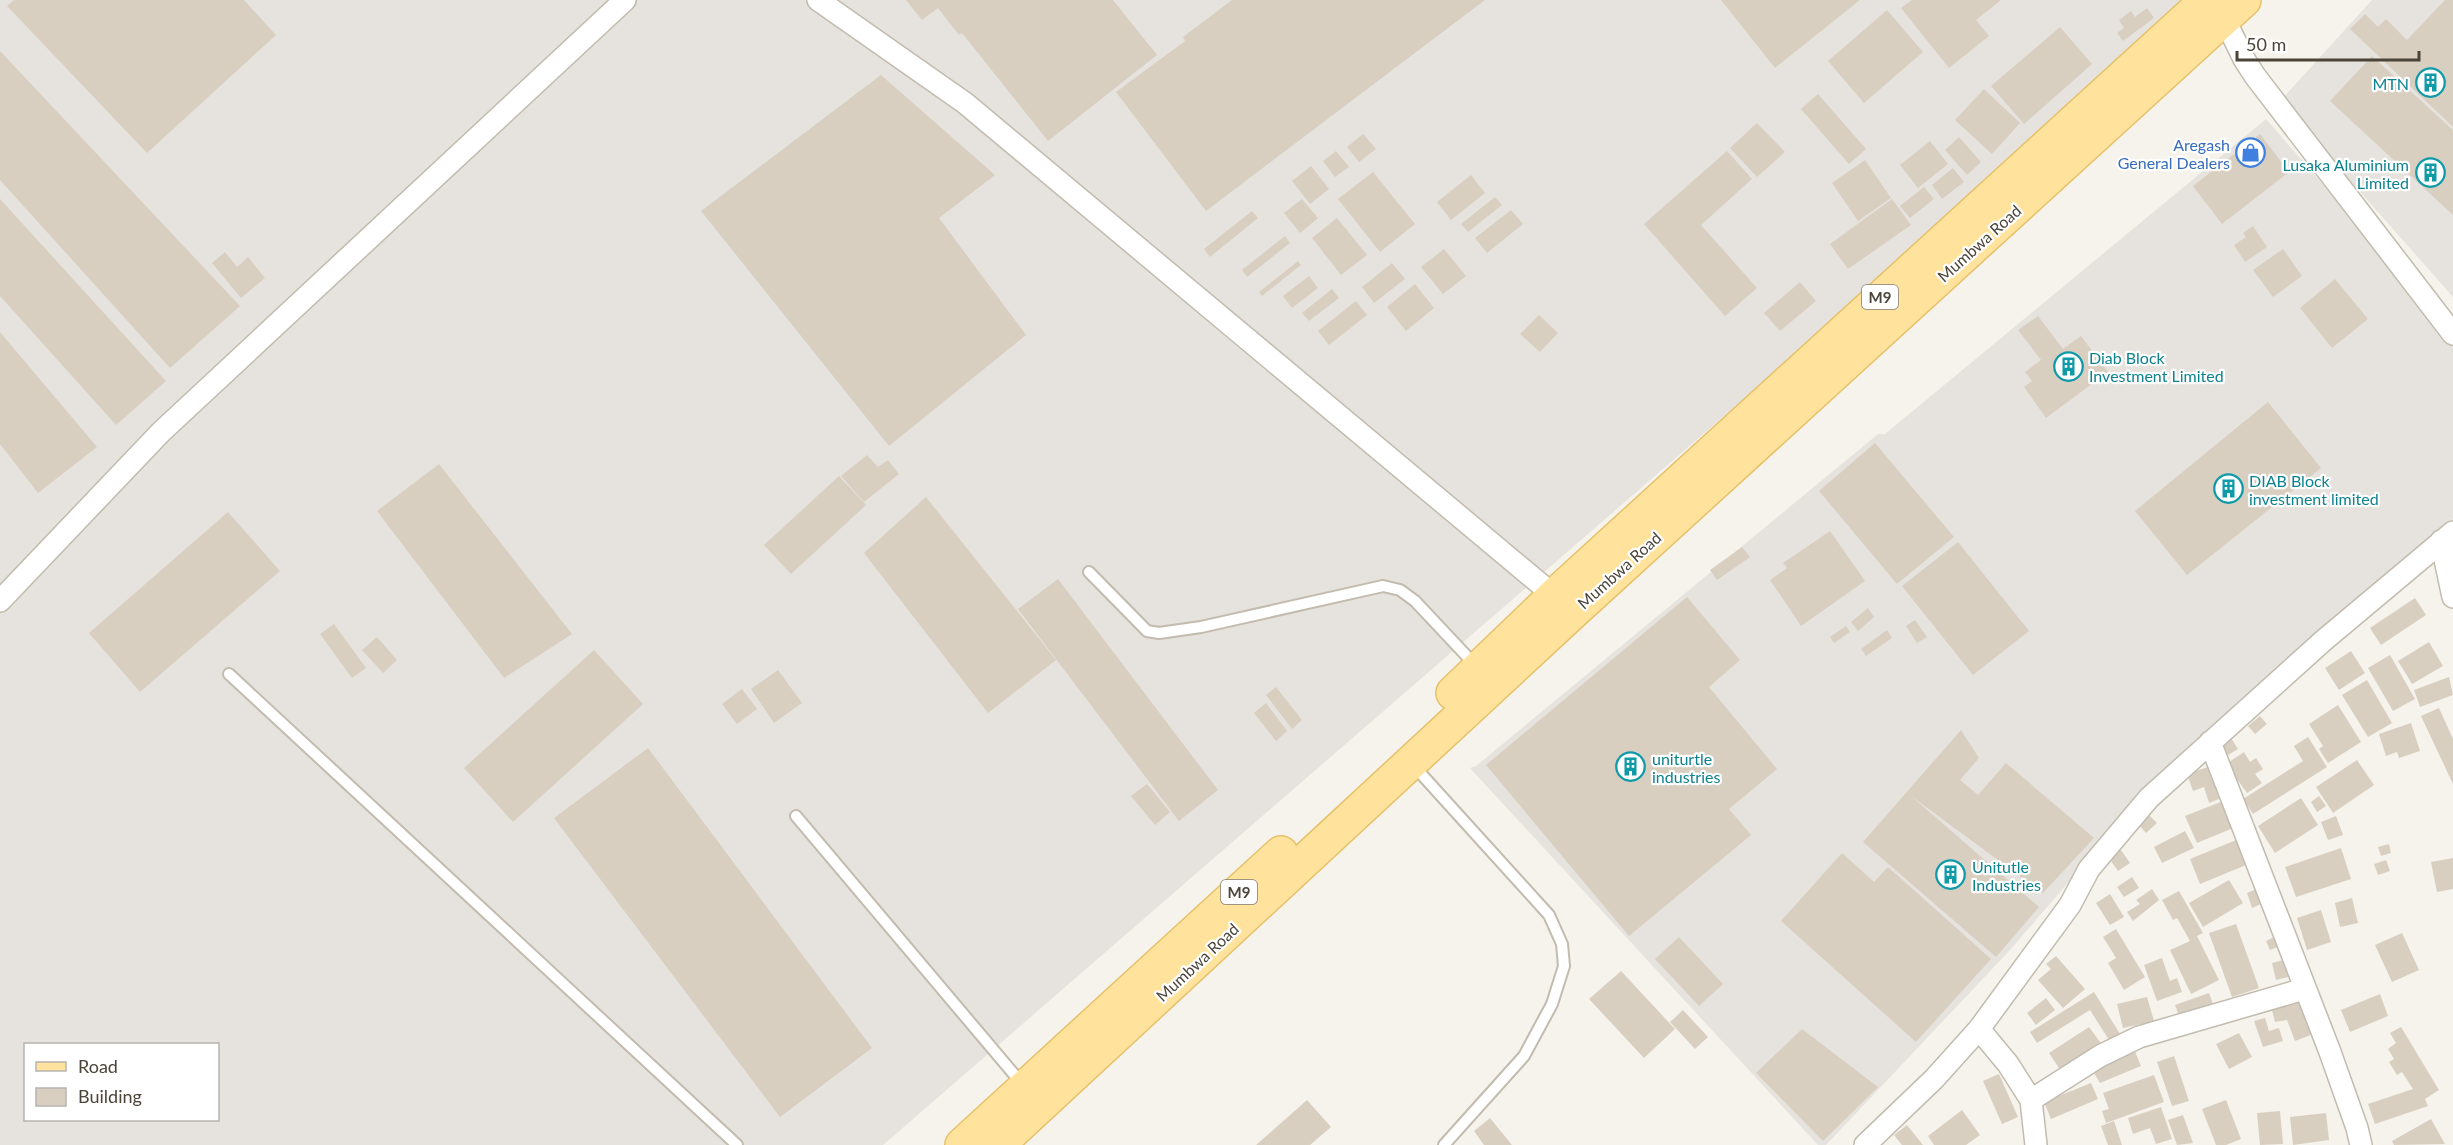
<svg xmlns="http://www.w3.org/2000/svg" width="2453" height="1145" font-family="Lato,sans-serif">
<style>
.industrial{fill:#e6e2dd;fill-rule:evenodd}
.building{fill:#d8cfc1}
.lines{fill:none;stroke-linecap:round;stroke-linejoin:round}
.service-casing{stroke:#c2bbae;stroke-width:14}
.minor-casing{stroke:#c2bbae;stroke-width:24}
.primary-casing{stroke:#e6c16a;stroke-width:36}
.service{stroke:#fff;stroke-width:10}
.minor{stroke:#fff;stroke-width:21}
.primary{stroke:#ffe39c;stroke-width:33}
.labels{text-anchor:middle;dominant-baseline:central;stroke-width:4.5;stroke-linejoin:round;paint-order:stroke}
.shield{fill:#fff;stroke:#817c74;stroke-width:1.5}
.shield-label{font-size:15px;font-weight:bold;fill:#4b4439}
.culture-label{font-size:16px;fill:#0d838f;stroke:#fff;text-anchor:start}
.shop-label{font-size:16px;fill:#366cbe;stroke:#fff;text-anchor:end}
.street-label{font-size:16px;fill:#4b4439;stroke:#fff}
</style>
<rect width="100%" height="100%" fill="#f6f3ec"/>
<!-- industrial -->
<path class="industrial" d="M0,0h2204l-1321,1145h-883zM26,1044h192v76h-192z
M2372,0h81v297l-173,-196z
M2266,119l187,215v185l-302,268 -141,163 -184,195h-8l-348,-377 6,-2 402,-332h7z"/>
<!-- building -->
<path class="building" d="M14,0h230l32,35 -129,118 -140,-147z
M906,0h207l44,55 -109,86 -86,-108 -3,2 -21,-27 -16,12z
M1232,0h253l-279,211 -90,-119 69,-51 -2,-4z
M1721,0h139l-85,68z
M1912,0h89l-25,20 13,16 -40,32 -48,-60z
M2445,0h8v127l-103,-98 15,-15 13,13 8,-8 21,21z
M2147,8l7,10 -31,23 -6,-8 7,-5 -5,-8 12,-9 4,6z
M1887,10l36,42 -59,51 -36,-42z
M2060,27l32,37 -68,60 -33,-38z
M0,51l240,255 -70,62 -170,-188z
M2372,56l81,74v85l-123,-114z
M881,75l114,100 -56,43 87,117 -137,111 -188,-235z
M1984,89l36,34 -28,31 -37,-34z
M1818,94l48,55 -17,15 -48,-55z
M1757,123l28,29 -28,25 -27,-29z
M1363,134l13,15 -17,13 -12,-15z
M2260,134l29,38 -67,52 -29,-38z
M1959,137l22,25 -14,13 -22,-25z
M1930,141l18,23 -30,24 -18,-23z
M1336,151l13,16 -14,10 -12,-16z
M1727,151l25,28 -51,46 56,63 -32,28 -81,-92z
M1865,160l26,38 -33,23 -26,-38z
M1311,166l18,23 -19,15 -18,-23z
M1953,168l11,14 -22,17 -10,-14z
M1373,172l42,52 -35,28 -42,-53z
M1471,175l14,18 -34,27 -14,-18z
M1924,187l10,12 -24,19 -10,-12z
M1495,197l7,8 -34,27 -7,-8z
M0,199l166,182 -50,44 -116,-129z
M1302,199l16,19 -18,15 -16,-20z
M1892,199l19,26 -63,44 -18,-25z
M1511,210l12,14 -36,29 -12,-15z
M1252,211l6,7 -48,39 -6,-8z
M1337,218l30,37 -26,20 -29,-37z
M2253,226l14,21 -22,15 -11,-17 12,-8 -3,-4z
M1285,236l5,7 -43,34 -5,-7z
M1444,249l22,27 -23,18 -22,-27z
M2283,249l19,27 -29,21 -20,-27z
M225,252l12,15 11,-10 17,21 -24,20 -29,-35z
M1298,261l3,4 -39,31 -3,-4z
M1392,263l13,16 -31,24 -12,-16z
M1309,276l9,12 -26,20 -9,-12z
M2335,279l33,40 -36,29 -32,-40z
M1800,282l16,19 -36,30 -16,-18z
M1415,284l19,24 -28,23 -19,-24z
M1332,289l7,9 -30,23 -7,-8z
M1356,301l11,14 -38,30 -11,-14z
M1539,315l19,18 -18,19 -20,-18z
M2038,316l25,33 18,-13 27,36 -62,46 -22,-31 8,-6 -7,-9 16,-12 -23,-30z
M0,332l97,115 -59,46 -38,-49z
M2268,402l53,66 -134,107 -52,-64z
M1875,443l79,94 -57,47 -78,-93z
M867,455l11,12 10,-7 11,14 -35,28 -23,-26z
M439,464l133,170 -68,44 -127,-167z
M839,476l27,29 -75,69 -27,-29z
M926,497l130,163 -68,53 -124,-160z
M228,512l52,59 -140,121 -51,-59z
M1830,531l35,50 -64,45 -31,-46 17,-12 -4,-5z
M1958,542l71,89 -56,44 -71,-89z
M1742,547l8,10 -33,23 -7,-10z
M1058,579l160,211 -39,31 -161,-212z
M1687,597l53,63 -31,27 68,82 -48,40 22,26 -122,101 -143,-171z
M2415,598l11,17 -45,30 -11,-17z
M1868,608l6,9 -16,14 -7,-9z
M1915,620l12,17 -10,6 -11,-17z
M334,624l32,44 -14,10 -32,-44z
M1846,626l4,6 -16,11 -4,-6z
M1887,630l5,8 -26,18 -5,-7z
M377,637l20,23 -14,13 -21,-23z
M2429,642l14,24 -31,18 -14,-23z
M594,650l49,54 -130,118 -49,-54z
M2351,651l14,22 -26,17 -14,-22z
M2390,655l25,44 -22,12 -25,-43z
M778,670l24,33 -28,20 -23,-34z
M2449,677l4,18 -33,12 -6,-17z
M2367,680l25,43 -24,14 -26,-42z
M1276,687l26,33 -10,9 -26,-34z
M742,689l15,20 -20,15 -15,-20z
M1266,703l21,28 -11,10 -22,-28z
M2338,705l23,37 -33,21 -9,-14 4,-3 -14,-22z
M2439,708l14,31v45l-32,-68z
M2260,716l7,8 -12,10 -7,-8z
M2411,723l9,28 -21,7 -2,-6 -11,4 -7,-22z
M1961,730l18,28 -19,22 18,15 28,-32 88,75 -51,55 -132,-97 128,111 -43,50 -133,-115z
M2308,737l19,30 -74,47 -10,-15 60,-38 -9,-15z
M2231,738l7,11 -10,6 -7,-11z
M648,748l224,300 -92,69 -226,-299z
M2244,752l6,10 6,-4 7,11 -8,5 7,9 -15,10 -21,-29z
M2357,760l17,25 -41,28 -17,-26z
M2208,767l11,32 -10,4 -5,-16 -11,4 -6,-17z
M1147,784l23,28 -15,13 -24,-29z
M2319,796l7,10 -9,6 -6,-10z
M2301,798l17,27 -43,28 -17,-27z
M2223,801l10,27 -36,15 -12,-27z
M2148,814l9,9 -11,10 -8,-9z
M2336,816l7,19 -15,5 -7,-18z
M2185,831l9,17 -32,15 -8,-16z
M2241,838l10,25 -51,21 -10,-25z
M2389,844l2,9 -10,3 -3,-9z
M2341,848l10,31 -55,18 -11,-30z
M2121,850l9,13 -12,8 -9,-13z
M1842,853l32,29 14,-15 103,92 -75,83 -135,-121z
M2453,858v31l-16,3 -6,-30z
M2386,860l4,11 -12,4 -4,-11z
M2132,877l7,11 -15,9 -7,-10z
M2229,880l14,23 -40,24 -14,-24z
M2259,888l6,14 -13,6 -5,-15z
M2152,889l7,11 -26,21 -6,-9 13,-8 -4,-4z
M2179,891l24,42 -6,3 22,44 -28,14 -21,-44 20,-9 -13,-23 -4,2 -11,-20z
M2110,894l14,23 -14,8 -14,-22z
M2352,898l6,25 -18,4 -5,-24z
M2321,910l10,32 -24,8 -10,-32z
M2236,924l23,64 -27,9 -23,-64z
M2116,929l29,48 -21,13 -16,-27 8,-5 -13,-21z
M2402,933l17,37 -27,12 -17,-37z
M2276,936l4,10 -10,4 -4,-9z
M1679,937l44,47 -24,22 -44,-47z
M2056,956l29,33 -22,19 -25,-28 13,-11 -5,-5z
M2162,958l8,23 7,-3 5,14 -25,9 -13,-36z
M2287,959l5,17 -16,4 -4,-17z
M1621,971l54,58 -31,29 -55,-59z
M2094,992l26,42 -11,6 -19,-30 -53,33 -7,-11z
M2209,993l7,19 -34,12 -7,-19z
M2380,994l8,22 -38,16 -9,-22z
M2147,997l7,24 -31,7 -6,-24z
M2046,998l9,12 -19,15 -9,-12z
M2298,1001l13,34 -16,6 -8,-21 -12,2 -3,-12z
M1683,1010l25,27 -13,12 -25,-27z
M2265,1018l4,13 10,-3 4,13 -20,6 -9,-26z
M2089,1027l14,19 -40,28 -14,-21z
M2401,1027l38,63 -14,9 3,7 -53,18 -7,-20 45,-15 -11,-17 -5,3 -8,-13 5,-3 -6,-10 8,-6 -6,-10z
M1802,1029l76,58 -55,54 -67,-68z
M2239,1033l13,24 -23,12 -13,-25z
M2134,1049l7,17 -41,17 -9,-15z
M2174,1056l15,45 -17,5 -15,-44z
M1999,1074l19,43 -16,7 -19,-43z
M2154,1075l10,27 -58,21 -4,-12 7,-2 -6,-16z
M2091,1083l7,16 -47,20 -7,-17z
M1307,1100l24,27 -21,18h-54z
M2226,1100l15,39 -15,6h-10l-14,-36z
M2161,1107l11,32 -16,5 -6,-16 -17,6 -5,-16z
M1962,1110l18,25 -14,10h-32l-6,-9z
M2280,1111l3,33 -23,1 -3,-32z
M2326,1113l3,27 -36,5 -3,-28z
M2183,1115l10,28 -16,2 -9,-25z
M1490,1118l22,27h-28l-10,-14z
M2431,1119l14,25 -51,1 -2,-4z
M2114,1121l8,24h-14l-7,-19z
M1907,1125l16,20h-21l-8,-10z"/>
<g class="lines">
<defs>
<path id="service" d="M1089,572l58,59 12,2 42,-6 182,-41 17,4 15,11 62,66
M229,674l508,471
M1414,766l135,149 13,29 2,22 -12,38 -28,52 -80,89
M796,816l227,269"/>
<path id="minor" d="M818,0l147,103 598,500
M2219,8l25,51 11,17 198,258
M2441,541l12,56
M0,601l161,-169 464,-432
M2210,742l120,310 27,76 4,17
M1979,1029l29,35 23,36 5,45
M2031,1100l69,-44 39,-19 165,-48
M1865,1145l69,-66 45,-50 91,-124 19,-36 60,-71 174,-157 130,-109"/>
<path id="primary" d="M1453,693l102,-98 652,-595
M962,1145l319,-292
M998,1145l574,-532 672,-613"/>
</defs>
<!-- service casing -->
<use href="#service" class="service-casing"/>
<!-- minor casing -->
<use href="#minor" class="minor-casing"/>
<!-- primary casing -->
<use href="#primary" class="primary-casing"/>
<!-- service -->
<use href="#service" class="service"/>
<!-- minor -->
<use href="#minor" class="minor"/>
<!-- primary -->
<use href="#primary" class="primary"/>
</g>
<!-- icons -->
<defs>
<symbol id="building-ring" viewBox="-11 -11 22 22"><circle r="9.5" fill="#fff" stroke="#0f9aa8" stroke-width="1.5"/><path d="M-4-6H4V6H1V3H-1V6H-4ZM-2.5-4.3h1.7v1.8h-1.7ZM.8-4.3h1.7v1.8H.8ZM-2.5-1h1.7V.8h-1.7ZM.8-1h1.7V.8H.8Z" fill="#0f9aa8"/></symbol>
<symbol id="shop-ring" viewBox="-11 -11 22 22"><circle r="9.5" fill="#fff" stroke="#3f7fe0" stroke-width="1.5"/><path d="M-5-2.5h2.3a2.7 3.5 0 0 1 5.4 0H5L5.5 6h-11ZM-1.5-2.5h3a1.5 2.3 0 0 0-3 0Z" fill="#3f7fe0"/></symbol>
</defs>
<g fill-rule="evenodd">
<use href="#building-ring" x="2414" y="66" width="33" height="33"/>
<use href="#shop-ring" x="2234" y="136" width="33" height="33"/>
<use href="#building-ring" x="2414" y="156" width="33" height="33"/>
<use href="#building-ring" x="2052" y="350" width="33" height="33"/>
<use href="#building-ring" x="2212" y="472" width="33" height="33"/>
<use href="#building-ring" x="1614" y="750" width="33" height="33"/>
<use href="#building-ring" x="1934" y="858" width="33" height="33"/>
</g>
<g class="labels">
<!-- shield labels -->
<g class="shield">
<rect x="1862" y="285" width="36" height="24" rx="4.5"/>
<rect x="1221" y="880" width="36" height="24" rx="4.5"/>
</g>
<g class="shield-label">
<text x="1880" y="297">M9</text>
<text x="1239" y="892">M9</text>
</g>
<!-- culture labels -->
<g class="culture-label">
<text x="2409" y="83" text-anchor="end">MTN</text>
<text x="2409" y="164" text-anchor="end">Lusaka Aluminium<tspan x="2409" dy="18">Limited</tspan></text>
<text x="2089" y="357">Diab Block<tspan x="2089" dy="18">Investment Limited</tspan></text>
<text x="2249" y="480">DIAB Block<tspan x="2249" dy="18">investment limited</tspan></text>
<text x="1652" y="758">uniturtle<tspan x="1652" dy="18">industries</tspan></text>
<text x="1972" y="866">Unitutle<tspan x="1972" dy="18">Industries</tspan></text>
</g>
<!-- shop labels -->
<g class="shop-label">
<text x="2230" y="144">Aregash<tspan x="2230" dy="18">General Dealers</tspan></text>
</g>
<!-- street labels -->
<g class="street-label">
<text transform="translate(1979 243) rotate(-42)">Mumbwa Road</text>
<text transform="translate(1619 570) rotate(-42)">Mumbwa Road</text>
<text transform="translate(1197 962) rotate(-43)">Mumbwa Road</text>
</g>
</g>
<!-- legend -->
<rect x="24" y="1043" width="195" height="78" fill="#ffffff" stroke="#b7b4b0" stroke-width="1.5"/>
<rect x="36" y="1062" width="30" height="9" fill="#ffe39c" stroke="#b7b4b0" stroke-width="1.5"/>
<text x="78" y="1073" font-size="18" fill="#4b4439">Road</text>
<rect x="36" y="1088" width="30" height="18" fill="#d8cfc1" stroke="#b7b4b0" stroke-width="1.5"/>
<text x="78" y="1103" font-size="18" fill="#4b4439">Building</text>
<!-- scale -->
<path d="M2237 51v9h182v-9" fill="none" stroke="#4b4439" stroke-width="3"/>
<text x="2246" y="51" font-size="18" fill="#4b4439" stroke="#ffffff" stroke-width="4.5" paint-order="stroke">50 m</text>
</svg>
